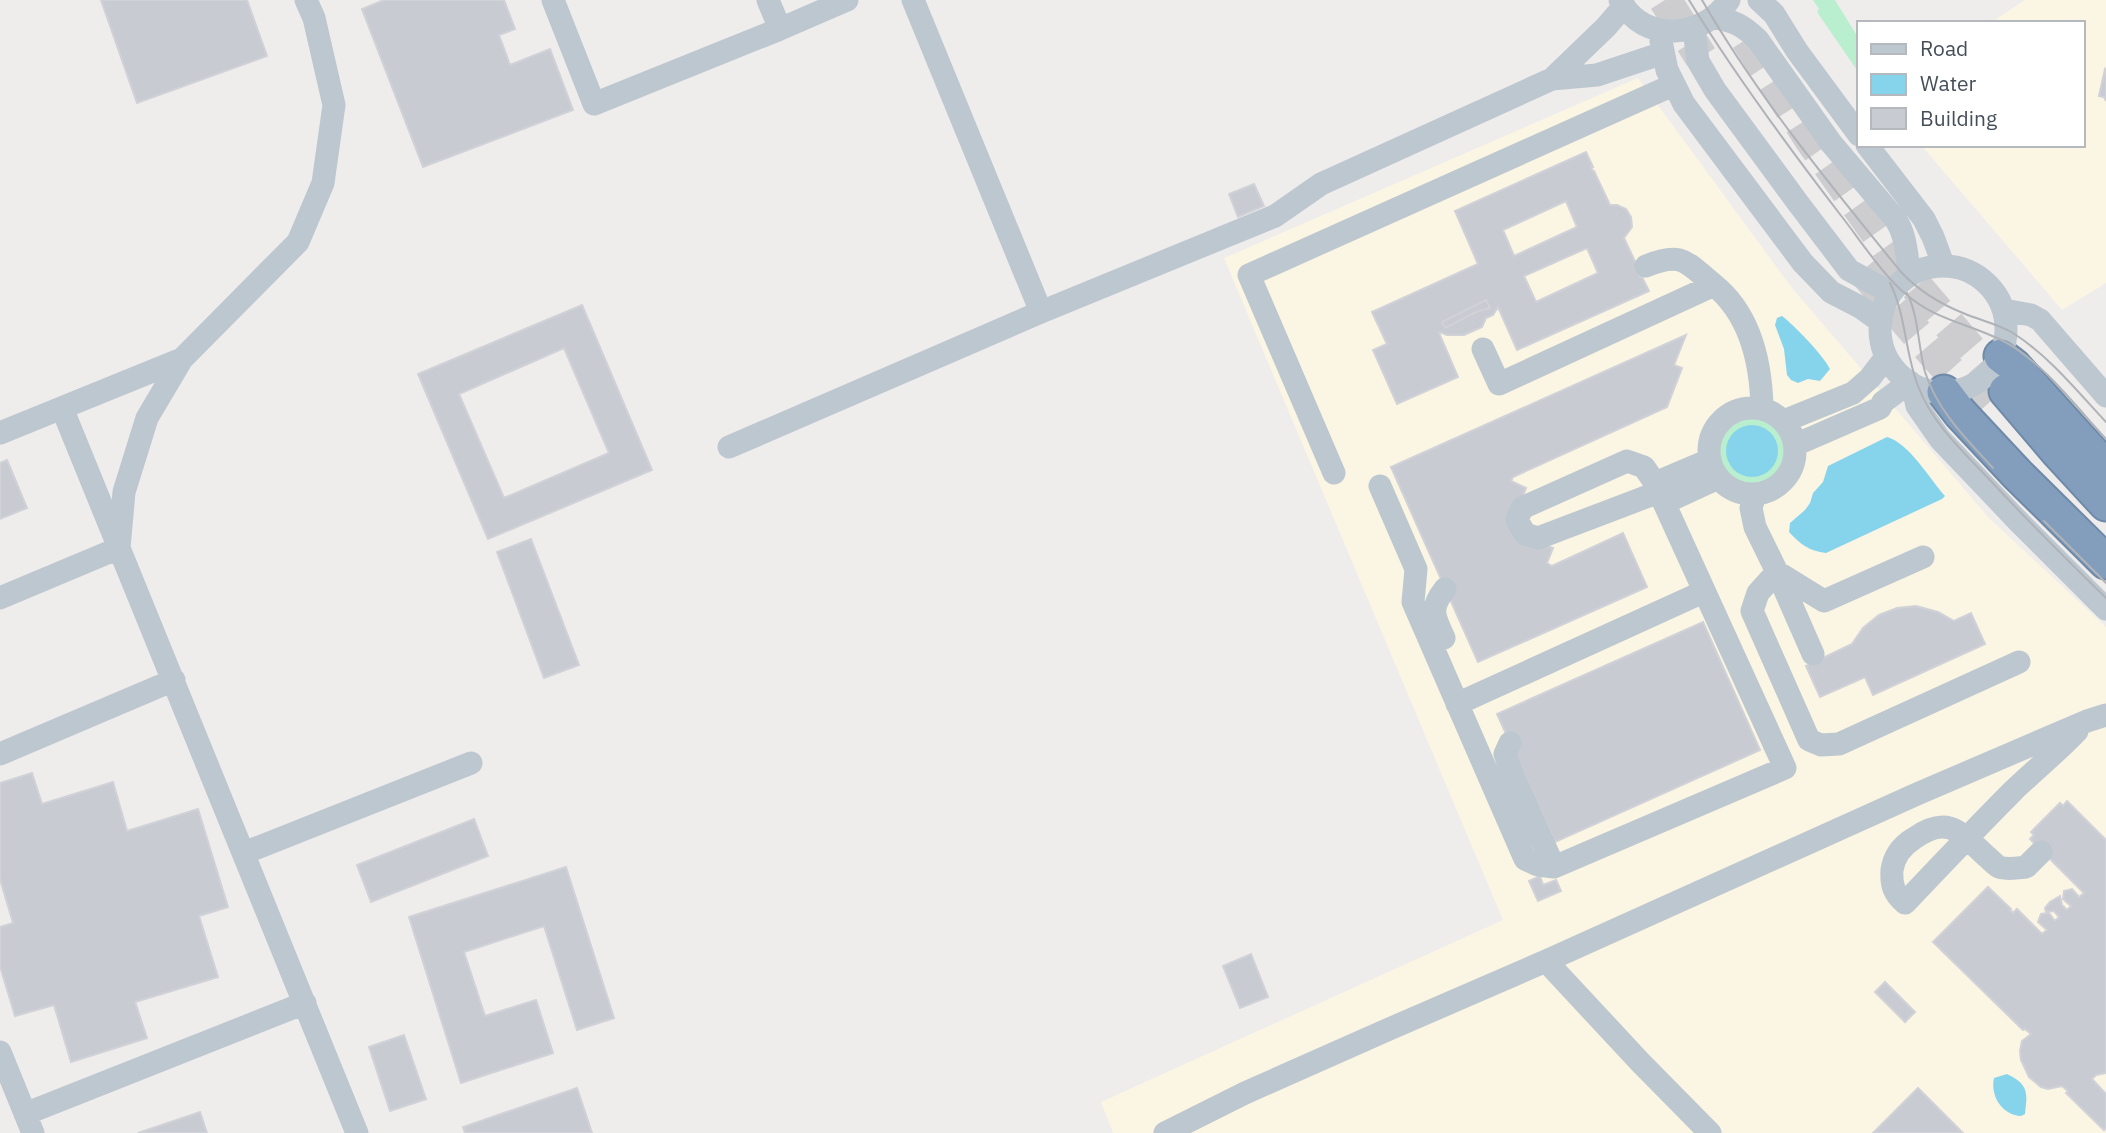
<svg xmlns="http://www.w3.org/2000/svg" width="2106" height="1133" font-family="'IBM Plex Sans',sans-serif">
<style>
.commercial{fill:#fbf5e4}
.green{fill:#b9eecf;fill-rule:evenodd}
.water{fill:#86d4ec}
.building{fill:#c9cbd2;stroke:#d0d2d8;stroke-width:2;fill-rule:evenodd}
.lines{fill:none;stroke-linecap:round;stroke-linejoin:round}
.highway-tunnel{stroke:#cdcdcf;stroke-width:33;stroke-dasharray:33 17;stroke-linecap:butt}
.highway-casing{stroke:#6f89a8;stroke-width:37}
.minor{stroke:#bdc7cf;stroke-width:23}
.highway{stroke:#839ebc;stroke-width:33}
.tram{stroke:#afb2b7;stroke-width:2}
</style>
<rect width="100%" height="100%" fill="#efecec"/>
<!-- commercial -->
<path class="commercial" d="M2025,0h81v283l-44,27 -141,-165h162v-122h-93z
M1638,78l154,210 197,230 117,109v506h-993l-12,-31 402,-182 -279,-662z"/>
<!-- green -->
<path class="green" d="M1813,0h22l24,39v34l-40,-58 -2,-4 2,-2z
M1757,418c22,6 38,26 26,49 -5,8 -12,15 -21,17 -46,13 -63,-63 -5,-66zM1748,426l27,14 2,18 -48,5c-6,-18 1,-32 19,-37z"/>
<!-- water -->
<path class="water" d="M1782,316c13,10 41,39 48,53l-10,12 -12,-2 -10,4 -7,-3 -4,-5 -3,-26 -9,-24 2,-7z
M1726 451a26 26 0 1 1 52 0a26 26 0 1 1-52 0Z
M1887,437c22,6 42,41 58,59l-3,3 -116,54c-17,-2 -26,-9 -37,-21l1,-9 15,-13 5,-7 3,-10 10,-11 5,-16z
M2007,1074c23,11 20,20 18,40l-4,2c-19,-1 -31,-20 -27,-38z"/>
<!-- building -->
<path class="building" d="M101,0h146l20,56 -130,47z
M384,0h120l11,29 -16,6 11,30 40,-16 23,61 -150,57 -61,-158z
M2105,69l1,1v31l-2,-4 -5,-1z
M1586,152l7,15h-2l2,4h1l16,34h7l9,4 5,8 1,10 -8,11 16,34 -2,1 2,4h2l7,14 -132,59 -19,-43 -5,8 -7,3 -4,9 -18,8h-17l-7,-3 -1,1 19,44 -61,27 -24,-54 14,-6 -15,-32 106,-48 -23,-53zM1566,201l11,26 -63,29 -11,-26zM1587,248l11,25 -62,29 -12,-26zM1486,300l4,8 -14,4 -31,16 -3,-6z
M1254,184l10,22 -26,11 -9,-23z
M1486,300l4,8 -14,4 -31,16 -3,-6z
M582,305l70,165 -164,69 -70,-165zM564,348l45,105 -105,45 -45,-104z
M1686,335l-12,30 8,3 -15,39 -154,70 -2,4 15,7 -14,37 3,8 38,15 -6,15 5,3 71,-33 24,54 -169,75 -87,-195z
M7,460l20,48 -27,11v-56z
M531,539l48,126 -35,13 -47,-126z
M1916,606l22,6 16,9 17,-8 14,31 -112,51 -8,-18 -45,20 -14,-31 46,-22 11,-16 16,-13 18,-7z
M1703,622l57,128 -205,92 -58,-128z
M32,773l10,31 71,-22 14,49 71,-22 30,98 -29,9 19,61 -83,25 12,36 -76,24 -17,-57 -39,11 -15,-50v-39l13,-4 -13,-44v-96z
M2067,801l39,39v233l-10,2 -4,4 14,15v34l-2,2 -38,-37 2,-2 -6,-5 -14,3 -7,-2 -12,-10 -8,-17 -1,-9 2,-10 9,-7 -6,-5 -2,1 -90,-88 55,-55 23,22 -1,1 3,3 4,-4 25,25 5,-4 -9,-8 3,-8 8,-1 6,8 4,-4 -5,-6 -8,1 -1,-4 5,-6 10,-6 2,9 5,5 4,-4 -8,-7 1,-8 8,-2 7,8 5,-4 -54,-54 4,-4 -3,-3 29,-29 3,3z
M474,819l14,37 -117,46 -14,-37z
M566,867l48,151 -37,12 -33,-104 -80,26 21,64 51,-16 17,53 -92,30 -52,-166z
M1540,876l3,9 13,-5 5,11 -23,10 -9,-20z
M1251,954l17,43 -28,11 -17,-42z
M1885,982l30,30 -10,10 -30,-30z
M404,1035l22,64 -36,12 -21,-64z
M577,1088l15,45h-127l-2,-6z
M1918,1088l45,45h-90z
M200,1112l7,21h-69z"/>
<g class="lines">
<!-- highway-tunnel -->
<path class="highway-tunnel" d="M1665,0l36,57
M1747,39l64,101 98,138 97,113
M1863,270l72,85 50,55"/>
<defs>
<path id="highway" d="M2001,356l13,10 92,102
M2006,391l52,61 48,52
M1944,392l16,21 57,61 89,88"/>
</defs>
<!-- highway casing -->
<use href="#highway" class="highway-casing"/>
<!-- minor -->
<path class="minor" d="M306,0l8,18 20,87 -11,78 -25,59 -116,117 -35,59 -23,74 -5,56 238,585
M553,0l41,104 186,-75 -12,-29
M913,0l128,312
M1620,0c24,44 83,39 109,0
M1759,0l15,14 23,37 62,84
M1714,18c19,2 30,8 44,22l73,103 65,77c11,17 10,35 14,55
M780,29l67,-29
M1694,29l4,32 17,29 83,113 51,67 42,23
M1664,31l-3,10 6,29 17,34 119,159 28,29 29,15 21,15
M1552,79l45,-4 66,-22
M1867,145l57,74 9,18 10,27
M1880 329a63 63 0 1 1 126 0a63 63 0 1 1-126 0Z
M1646,266c36,-15 40,-4 68,19
M2004,310l27,5 9,5 66,76
M1483,349l16,35 215,-99c37,30 47,77 48,123
M1912,384l5,22 23,33 78,82 88,88
M1709 451a43 43 0 1 1 86 0a43 43 0 1 1-86 0Z
M1784,421l69,-28 17,-15 16,-21
M0,433l182,-74
M1795,445l85,-37 3,-6 27,-20
M729,447l312,-135 234,-96 46,-32 231,-105 54,-52 18,-21
M1334,473l-85,-198 424,-190
M1655,483l54,-23
M1380,486l36,83 -3,33 112,257 13,6 16,2 231,-99 -130,-285 -11,-16 -17,-6 -105,47 -5,12 8,14 13,4 121,-46
M1755,495l-4,13 4,19 22,45 47,29 99,-44
M1664,503l54,-25
M0,598l119,-50 -57,-140
M1444,638c-10,-22 -15,-29 1,-49
M1813,654l-36,-82 -19,21 -6,18 57,129 12,5 18,-1 180,-82
M1457,704l246,-112
M1510,743l-5,11 6,17 43,96
M0,754l174,-74
M2041,852l-15,15c-8,1 -19,3 -27,0 -4,-2 -9,-8 -13,-11 -26,-24 -38,-42 -73,-17 -11,7 -19,17 -21,31 -1,15 2,24 13,33 36,-38 72,-76 109,-113 21,-20 43,-38 63,-59
M244,853l227,-90
M1546,961l94,101 70,71
M0,1052l33,81
M25,1114l280,-111
M1165,1133l80,-40 142,-63 159,-69 371,-167 170,-73 19,-6"/>
<!-- highway -->
<use href="#highway" class="highway"/>
<!-- tram -->
<path class="tram" d="M1689,0c46,75 97,144 150,213 20,25 44,63 68,82 28,25 67,30 100,48 36,20 71,66 99,96
M1702,0c56,97 128,185 199,272 18,19 37,31 62,41 16,7 35,11 50,20 36,23 64,58 93,89
M1890,283c16,32 15,70 28,103 14,37 45,66 71,93 38,41 77,80 117,119
M1907,293c12,24 11,54 18,79 12,38 41,67 68,96
M2044,521l62,62"/>
</g>
<!-- legend -->
<rect x="1857" y="21" width="228" height="126" fill="#ffffff" stroke="#b5b9bd" stroke-width="2"/>
<rect x="1871" y="44" width="35" height="10" fill="#bdc7cf" stroke="#b5b9bd" stroke-width="2"/>
<text x="1920" y="56" font-size="21" fill="#454f5a">Road</text>
<rect x="1871" y="74" width="35" height="21" fill="#86d4ec" stroke="#b5b9bd" stroke-width="2"/>
<text x="1920" y="91" font-size="21" fill="#454f5a">Water</text>
<rect x="1871" y="108" width="35" height="21" fill="#c9cbd2" stroke="#b5b9bd" stroke-width="2"/>
<text x="1920" y="126" font-size="21" fill="#454f5a">Building</text>
</svg>
